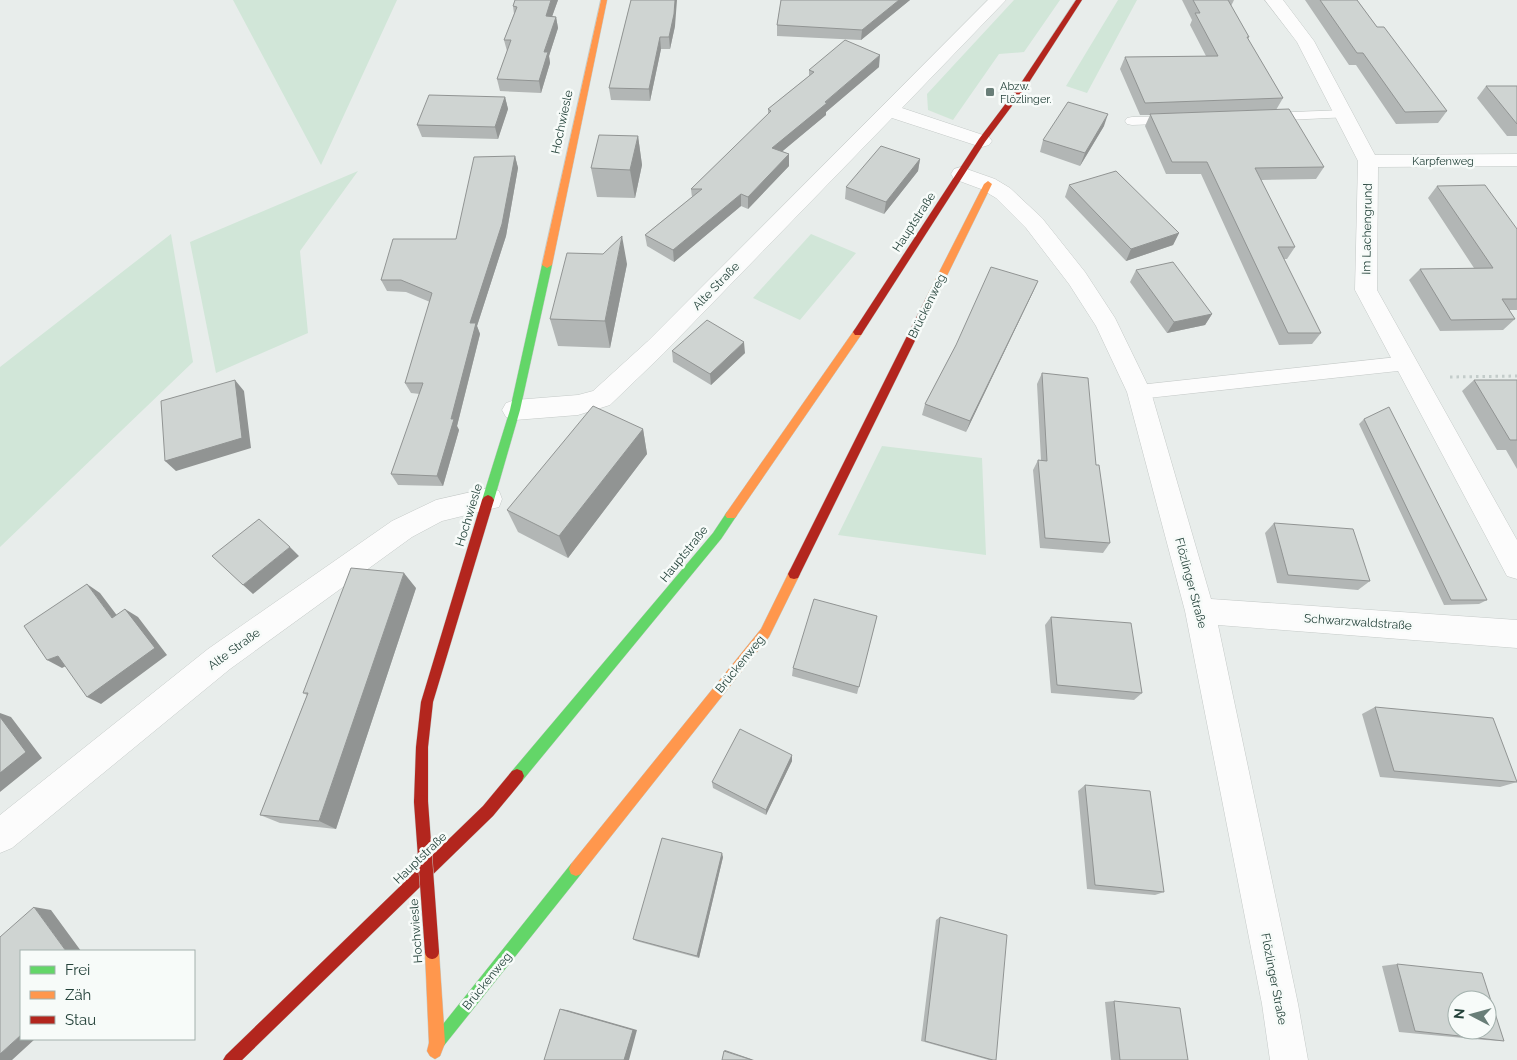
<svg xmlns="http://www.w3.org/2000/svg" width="1517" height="1060" font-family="Raleway,sans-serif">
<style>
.green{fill:#d1e6d8}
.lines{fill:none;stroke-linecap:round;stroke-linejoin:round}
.lane-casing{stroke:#c5cac8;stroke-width:1}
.street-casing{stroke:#c5cac8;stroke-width:1}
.fast-casing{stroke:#c3cbc8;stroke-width:1}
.slow-casing{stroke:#c3cbc8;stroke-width:1}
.jam-casing{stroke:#c3cbc8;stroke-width:1}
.path{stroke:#c3ccca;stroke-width:3;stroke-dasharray:2.5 4;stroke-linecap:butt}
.lane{fill:#fcfcfc;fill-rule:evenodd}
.street{fill:#fcfcfc;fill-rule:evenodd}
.fast{fill:#63d668;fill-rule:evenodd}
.slow{fill:#ff974d;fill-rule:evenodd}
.jam{fill:#b3261e;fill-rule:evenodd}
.jam-bridge-casing{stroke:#c3cbc8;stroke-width:15;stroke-linecap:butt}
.jam-bridge{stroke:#b3261e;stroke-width:14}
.wall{fill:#b2b6b5}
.shaded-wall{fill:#919493}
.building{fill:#cfd4d2;stroke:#919493;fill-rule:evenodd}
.poi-dot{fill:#697e78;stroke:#f7fbf9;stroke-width:2}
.labels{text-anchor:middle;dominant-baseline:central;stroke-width:5;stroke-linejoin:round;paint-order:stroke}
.far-poi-label{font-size:11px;fill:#24423a;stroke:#f7fbf9;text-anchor:start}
.far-street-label{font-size:11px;fill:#24423a;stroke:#f7fbf9}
.street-label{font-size:12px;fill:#24423a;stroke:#f7fbf9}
</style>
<rect width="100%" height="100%" fill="#e8edeb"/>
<!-- green -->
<path class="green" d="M233,0h164l-76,165z
M1014,0h46l-36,52 -25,2 -46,66 -25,-10 -1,-16z
M1118,0h19l-50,93 -21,-7z
M358,171l-58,80 8,82 -92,40 -26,-131z
M171,234l22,128 -193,185v-180z
M811,234l45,19 -56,67 -47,-22z
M882,446l100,12 4,97 -148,-20z"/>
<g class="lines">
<defs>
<path id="lane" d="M1344,110l5,1 2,3 -2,3 -82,4 -5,-1 -2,-3 2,-3 5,-1z
M1175,116l5,1 2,3 -2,3 -48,2 -5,-1 -2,-3 2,-3 5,-1z
M1407,356l6,2 3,5 -3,5 -6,2 -268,29 -6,-2 -3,-5 3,-5 6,-2z"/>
<path id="street" d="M988,0h18l-104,108 87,29 3,4 -3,4 -7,2 -7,-2 -83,-27 -228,235 -54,52 -32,10 -63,5 -9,-3 -4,-7 4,-7 9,-3 63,-5 15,-4 55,-50z
M1265,0h18l31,41 61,114 142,-1v12l-139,1 -1,123 140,250v39l-10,-3 -152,-286 3,-129 -61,-119z
M961,167l34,12 15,9 32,30 43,54 30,46 36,74 60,207 306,21v28l-299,-23 80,379 10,56h-38l-8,-56 -77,-393 -58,-219 -31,-66 -27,-42 -43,-56 -30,-30 -15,-9 -27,-10 -3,-5 3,-5z
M489,488l10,3 3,8 -3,8 -57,14 -30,16 -182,132 -218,179 -12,5v-38l208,-166 184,-128 44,-21z"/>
<path id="fast" d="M547,262l5,3 -32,145 -26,90 -2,3h-8l-2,-3 28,-90 32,-145z
M731,510l4,2 2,3 -16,24 -199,242 -5,2 -5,-2 -2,-5 2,-5 201,-238 14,-21z
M576,862l5,2 2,5 -2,5 -139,174 -5,3 -5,-3 -3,-5 3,-5 139,-174z"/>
<path id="slow" d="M601,0h6l-55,265 -5,3 -5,-3z
M988,181l4,3 -55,112 -2,2h-6l-2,-2 57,-112z
M858,328l5,4 -2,3 -126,183h-8l-2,-3 2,-3 128,-183z
M794,569l4,1 2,4 -31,63 -188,237 -5,2 -5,-2 -2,-5 2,-5 190,-235 29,-59z
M432,945l5,2 2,5 6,91 -5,13 -5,3 -5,-3 -3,-5 2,-8 -4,-91 2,-5z"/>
<path id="jam" d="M1076,0h6l-56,87 -41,55 -124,193h-6l-2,-3 2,-3 124,-190 40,-53z
M932,293l5,3 -139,282 -4,1 -4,-1 -2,-4 139,-278z
M488,495l4,2 2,3 -61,202 -5,45v55l-2,5 -5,2 -5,-2 -2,-5 2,-55 5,-45 61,-202 2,-3z
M517,769l5,2 2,5 -2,5 -29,35 -251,244h-19l3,-5 257,-249 29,-35z"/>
</defs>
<!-- lane casing -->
<use href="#lane" class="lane-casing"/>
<!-- street casing -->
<use href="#street" class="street-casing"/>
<!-- fast casing -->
<use href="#fast" class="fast-casing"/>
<!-- slow casing -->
<use href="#slow" class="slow-casing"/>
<!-- jam casing -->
<use href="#jam" class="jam-casing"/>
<!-- path -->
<path class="path" d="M1450,377l67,-1"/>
<!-- lane -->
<use href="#lane" class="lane"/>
<!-- street -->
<use href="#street" class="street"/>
<!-- fast -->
<use href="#fast" class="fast"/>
<!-- slow -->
<use href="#slow" class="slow"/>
<!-- jam -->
<use href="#jam" class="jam"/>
<defs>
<path id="jam-bridge" d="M421,802l11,150"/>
</defs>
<!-- jam-bridge casing -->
<use href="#jam-bridge" class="jam-bridge-casing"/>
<!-- jam-bridge -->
<use href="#jam-bridge" class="jam-bridge"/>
</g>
<!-- wall -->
<path class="wall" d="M515,0h43l-6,16 4,1 2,11 -9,28 1,7 -9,30 -41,-2 -3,-12 10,-28 -3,-11 10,-26 -1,-8z
M631,0l44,26 -5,23h-9l-11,52 -39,-1 -2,-12z
M781,0h129l-49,40 -84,-4v-11z
M1182,0h52l-3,6 18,31 -1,2 35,59 -7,12 48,57 -8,12 -55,1 34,67 -8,12h-3l37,74 -9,11 -33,1 -78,-171h-35l-21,-48 5,-11h-10l-20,-46 5,-12 81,-1 -16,-31 2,-5z
M1305,0h52l20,27 70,84 -9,12 -42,1 -40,-59h-7z
M879,67l-53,45v3l-44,36 7,3v12l-41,43 -7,-3 -67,56 -27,-16 -2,-11 47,-38 -1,-8 77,-74v-6l41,-33v-6z
M1486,86h31v50h-10l-30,-38z
M505,97l3,12 -10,30 -76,-2 -5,-12z
M1104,126l-24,40 -40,-14 3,-12z
M638,136l4,29 -7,33 -38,-1 -6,-29z
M515,156l3,12 -12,68 -29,90 3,8 -23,92 2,4 -16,56 -45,-1 -7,-11 29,-80 -9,-1 -6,-10 25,-81 -24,-10 -19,-1 -6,-11 75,-41z
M920,159l-2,12 -34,43 -39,-15 1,-12z
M1069,185l110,48 -6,12 -47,16 -61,-64z
M1437,186l80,43v81h-8l6,9 -12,11 -63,1 -31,-51 11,-11 54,-1 -46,-70z
M627,264l-17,84 -52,-2 -8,-27z
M1136,270l76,44 -7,11 -38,8 -37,-51z
M1038,281l-5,11 -67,140 -44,-17 3,-11 31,-59z
M672,351l73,2 -34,32 -38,-23z
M1042,373l54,92 14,78 -7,10 -63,-5 -7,-78 5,-10h3l-4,-76z
M1474,380h43v89l-11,-19h-9l-35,-59z
M1364,419l123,181 -8,4 -35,1 -85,-181z
M643,429l4,25 -79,104 -50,-26 -11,-22z
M1274,523l96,58 -12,9 -81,-7 -12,-50z
M416,588l-80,241 -56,-6 -20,-8 47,-120 -4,-2z
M877,616l-20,78 -65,-18 1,-8z
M1051,617l91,76 -8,7 -83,-7 -6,-68z
M1375,707l142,75 -17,5 -120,-10 -18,-63z
M792,755v6l-26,54 -53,-27 -1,-6z
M1085,785l79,107 -9,3 -68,-6 -9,-98z
M723,857l-24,101 -63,-17 -3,-2z
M940,917l56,143h-7l-68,-19 15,-121z
M1397,964l107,77 -19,-1 -86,-8 -17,-66z
M1114,1001l74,59h-77l-6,-58z"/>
<!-- shaded-wall -->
<path class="shaded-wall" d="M551,0h7l-10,28 -2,-12z
M675,0h2l-2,26 -5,23 -1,-12z
M899,0h11l-49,40 1,-10z
M556,17l2,11 -9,28 1,7 -9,30 -2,-12 5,-29z
M660,37l1,12 -11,52 -1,-12z
M880,55l-1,12 -53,45v3l-54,45v-12z
M505,97l3,12 -10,30 -3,-12z
M1108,114l-4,12 -24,40 5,-13z
M638,136l4,29 -7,33 -5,-28z
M789,154v12l-41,43v-12z
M515,156l3,12 -12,68 -29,90 3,8 -23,92 2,4 -16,56 -6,-10 14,-57 19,-96z
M920,159l-2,12 -34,43 2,-12z
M741,194v12l-67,56 -1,-12z
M1179,233l-6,12 -47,16 5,-12z
M622,236l5,28 -17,84 -5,-27z
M1038,281l-5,11 -67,140 4,-11z
M1212,314l-7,11 -38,8 7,-11z
M744,342l1,11 -34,32 -1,-11z
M235,380l9,11 7,57 -75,23 -11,-10z
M643,429l4,25 -79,104 -9,-22z
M290,547l9,9 -46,38 -10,-9z
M404,573l12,15 -80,241 -17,-8z
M87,584l13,9 25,33 -13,-8z
M125,609l13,8 29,38 -66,49 -14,-7z
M58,656l14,7 -10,5 -15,-8z
M0,713l11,4 31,41 -42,34z
M792,755v6l-26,54v-5z
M722,853l1,4 -24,101 -2,-2z
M34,907l17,3 30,41h-15z
M560,1009l7,1 70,20 -8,30h-5z
M21,1035v4h14l-23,21h-12v-6z
M725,1050l29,10h-2l-28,-9z"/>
<!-- building -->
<path class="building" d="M515,0h36l-5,16 10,1 -12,35h4l-9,29 -42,-2 14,-39h-7l13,-33 -4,-1z
M631,0h44l-1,14 -5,23h-9l-11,52 -40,-1z
M781,0h118l-37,30 -85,-5z
M1193,0h35l21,37h-2l36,61 -138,5 -20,-46 93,-1 -23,-43h5z
M1320,0h37l20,27h7l63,84 -42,1 -42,-59h-6z
M845,40l35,15 -55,47 2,1 -55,45 17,6 -41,43 -7,-3 -68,56 -28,-15 57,-46h-11l80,-78 -3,-2 46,-37 -5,-2z
M1486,86h31v38z
M429,95l76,2 -10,30 -78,-2z
M1068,102l40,12 -23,39 -42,-13z
M1289,109l35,58 -69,1 40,79h-17l43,86h-33l-81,-171h-35l-22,-48z
M599,135l39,1 -8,34 -39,-2z
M881,146l39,13 -34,43 -40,-15z
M515,156l-13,68 -32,99h6l-25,96h3l-17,57 -46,-2 32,-91h-18l27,-90 -31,-13h-20l12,-41h63l18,-82z
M1116,171l63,62 -48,16 -62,-64z
M1485,185l32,44v70h-15l13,20 -64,1 -31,-51 73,-1 -56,-82z
M622,236l-17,85 -55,-2 17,-66 36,1z
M1173,262l39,52 -38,8 -38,-52z
M991,267l47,14 -68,140 -45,-17 31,-59z
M707,320l37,22 -34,32 -38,-23z
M1042,373l46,5 8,87h3l11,78 -65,-5 -7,-78 9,1z
M235,380l7,58 -77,23 -4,-60z
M1474,380h43v60h-7z
M593,406l50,23 -84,107 -52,-26z
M1389,407l98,193h-36l-87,-181z
M259,519l31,28 -47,38 -31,-29z
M1274,523l79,6 17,52 -82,-6z
M351,568l53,5 -85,248 -59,-6 48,-122h-5z
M87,584l25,34 13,-9 30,39 -68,49 -29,-41 -11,4 -23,-34z
M814,599l63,17 -18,71 -66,-19z
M1051,617l80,6 11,70 -85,-8z
M1375,707l118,11 24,64 -123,-11z
M0,717l26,35 -26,21z
M740,729l52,26 -26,55 -54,-28z
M1085,785l65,6 14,101 -69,-7z
M662,838l60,15 -25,103 -64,-17z
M34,907l32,44h-45v84l-21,19v-117z
M940,917l67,18 -11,125h-3l-68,-19z
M1397,964l85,9 22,68 -89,-10zM1457,1000h30v30h-30z
M1114,1001l66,7 8,52h-68z
M560,1009l73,21 -9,30h-80z
M724,1051l28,9h-30z"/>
<!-- markers -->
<rect class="poi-dot" x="985" y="87" width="10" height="10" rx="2.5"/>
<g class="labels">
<!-- far-poi labels -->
<g class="far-poi-label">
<text x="1000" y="86">Abzw.<tspan x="1000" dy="13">Flözlinger.</tspan></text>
</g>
<!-- far-street labels -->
<g class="far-street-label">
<text x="1443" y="161">Karpfenweg</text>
</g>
<!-- street labels -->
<g class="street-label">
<text transform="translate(562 122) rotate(-78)">Hochwiesle</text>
<text transform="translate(914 222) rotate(-57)">Hauptstraße</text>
<text transform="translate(1367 229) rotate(-89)">Im Lachengrund</text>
<text transform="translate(716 286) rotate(-46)">Alte Straße</text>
<text transform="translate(927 306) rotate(-64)">Brückenweg</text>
<text transform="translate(469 515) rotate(-73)">Hochwiesle</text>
<text transform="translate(684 554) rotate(-51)">Hauptstraße</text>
<text transform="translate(1191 583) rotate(75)">Flözlinger Straße</text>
<text transform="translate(1358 622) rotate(4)">Schwarzwaldstraße</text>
<text transform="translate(234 649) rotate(-36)">Alte Straße</text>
<text transform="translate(740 664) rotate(-51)">Brückenweg</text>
<text transform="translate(420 858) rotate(-44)">Hauptstraße</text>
<text transform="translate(416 931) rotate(-94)">Hochwiesle</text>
<text transform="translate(1274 979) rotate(79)">Flözlinger Straße</text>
<text transform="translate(487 981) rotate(-51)">Brückenweg</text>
</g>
</g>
<!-- legend -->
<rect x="20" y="950" width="175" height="90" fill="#f7fbf9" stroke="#a3b1ad"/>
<rect x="30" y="966" width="25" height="8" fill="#63d668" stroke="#a3b1ad"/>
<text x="65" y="975" font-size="15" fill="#24423a">Frei</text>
<rect x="30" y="991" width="25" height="8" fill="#ff974d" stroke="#a3b1ad"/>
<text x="65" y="1000" font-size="15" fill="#24423a">Zäh</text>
<rect x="30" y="1016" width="25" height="8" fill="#b3261e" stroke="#a3b1ad"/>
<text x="65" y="1025" font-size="15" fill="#24423a">Stau</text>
<!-- north arrow -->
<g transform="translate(1472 1015) rotate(276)"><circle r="24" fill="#f7fbf9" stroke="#a3b1ad"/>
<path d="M0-4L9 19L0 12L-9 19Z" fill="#697e78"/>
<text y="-8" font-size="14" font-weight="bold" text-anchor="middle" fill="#24423a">N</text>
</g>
</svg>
